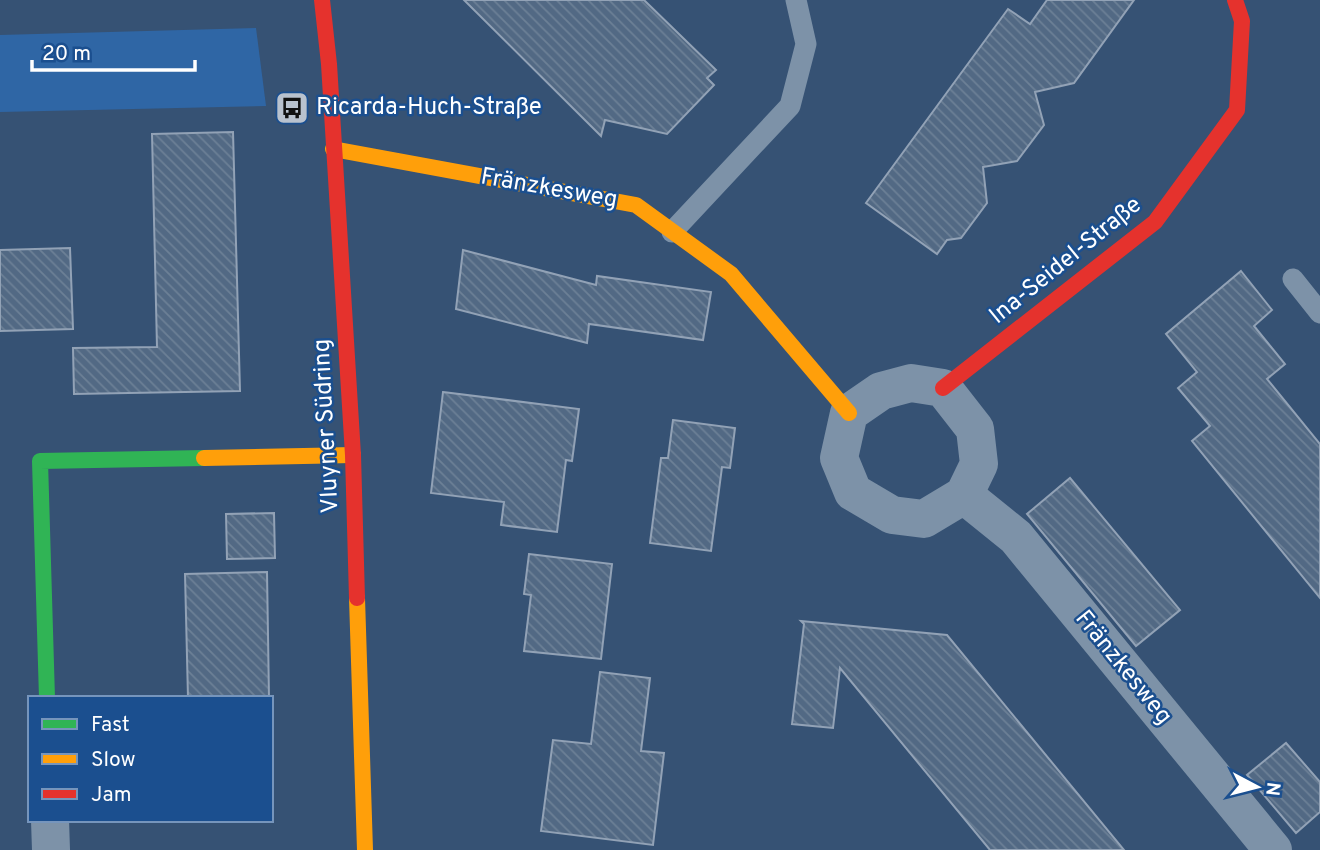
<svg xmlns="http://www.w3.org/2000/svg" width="1320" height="850" font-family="Overpass,sans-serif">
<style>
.green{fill:#2f66a5}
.building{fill:url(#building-back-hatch);stroke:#92a2b6;stroke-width:2}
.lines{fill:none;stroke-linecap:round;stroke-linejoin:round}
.lane{stroke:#7d92a8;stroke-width:21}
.street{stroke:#7d92a8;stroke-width:38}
.fast{stroke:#30b455;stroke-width:16}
.slow{stroke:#ff9f0a;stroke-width:16}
.jam{stroke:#e5322d;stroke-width:16}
.labels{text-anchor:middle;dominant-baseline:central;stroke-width:5;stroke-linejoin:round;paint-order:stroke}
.poi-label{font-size:24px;fill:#fff;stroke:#1b4f8f;text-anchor:start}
.street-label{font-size:24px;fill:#fff;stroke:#1b4f8f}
</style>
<defs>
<pattern id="building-back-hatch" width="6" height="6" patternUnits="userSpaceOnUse" patternTransform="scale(1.75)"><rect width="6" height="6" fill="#526984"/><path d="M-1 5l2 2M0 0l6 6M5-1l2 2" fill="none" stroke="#6c8096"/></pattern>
</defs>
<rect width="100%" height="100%" fill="#365274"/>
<!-- green -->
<path class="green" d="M256,28l10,78 -266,6v-77z"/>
<!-- building -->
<path class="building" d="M464,0h180l72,70 -9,8 7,7 -47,49 -62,-14 -4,16z
M1047,0h87l-60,83 -39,9 9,33 -27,36 -34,6 4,36 -26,35 -14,2 -10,14 -71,-51 142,-194 22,15z
M233,132l7,259 -166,3 -1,-46 84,-1 -5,-213z
M70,248l3,81 -73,2v-81z
M463,250l133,35 1,-9 114,16 -8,48 -114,-16 -2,19 -131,-34z
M1241,271l31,39 -18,16 31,38 -18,15 53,65v154l-128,-157 18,-15 -32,-38 19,-16 -31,-38z
M443,392l136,17 -7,52 -6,-1 -9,72 -56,-7 3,-23 -73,-9z
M673,420l62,8 -5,40 -8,-1 -11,84 -61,-8 11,-85h7z
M1070,478l110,132 -44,36 -109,-132z
M274,513l1,45 -48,1 -1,-45z
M529,554l83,10 -11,95 -77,-8 7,-56 -7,-1z
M267,572l2,126h-81l-3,-124z
M801,621l146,14 177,215h-134l-150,-182 -7,60 -41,-4 12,-100z
M600,672l50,6 -9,73 23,2 -11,92 -112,-14 12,-91 38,4z
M1286,743l34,39v30l-24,21 -49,-58z"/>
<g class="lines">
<!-- lane -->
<path class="lane" d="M672,232l118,-126 16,-62 -10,-44
M1293,279l27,34"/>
<!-- street -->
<path class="street" d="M911,383l32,5 32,41 4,35 -15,31 -40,24 -32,-4 -39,-23 -14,-34 10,-45 32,-22z
M964,495l52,42 257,313
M50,820l1,30"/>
<!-- fast -->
<path class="fast" d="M47,698l-7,-237 164,-3"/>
<!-- slow -->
<path class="slow" d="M333,149l303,56 95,69 118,139
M204,458l149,-3
M357,598l8,252"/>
<!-- jam -->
<path class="jam" d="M322,0l7,64 24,391 4,143
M943,388l212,-166 82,-112 5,-89 -7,-21"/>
</g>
<!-- icons -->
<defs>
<symbol id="bus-square" viewBox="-11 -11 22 22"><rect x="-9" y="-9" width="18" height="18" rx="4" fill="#b9c2ce" stroke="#1b4f8f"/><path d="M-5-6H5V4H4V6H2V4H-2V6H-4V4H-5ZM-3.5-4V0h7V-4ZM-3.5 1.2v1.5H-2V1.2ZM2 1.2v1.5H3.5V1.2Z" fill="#111"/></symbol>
</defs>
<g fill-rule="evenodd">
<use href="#bus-square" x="273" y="89" width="38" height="38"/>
</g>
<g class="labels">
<!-- poi labels -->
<g class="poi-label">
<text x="316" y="108">Ricarda-Huch-Straße</text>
</g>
<!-- street labels -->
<g class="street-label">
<text transform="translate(549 189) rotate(10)">Fränzkesweg</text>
<text transform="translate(1066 261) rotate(-39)">Ina-Seidel-Straße</text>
<text transform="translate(327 426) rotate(-93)">Vluyner Südring</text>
<text transform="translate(1123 668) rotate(51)">Fränzkesweg</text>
</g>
</g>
<!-- legend -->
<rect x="28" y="696" width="245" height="126" fill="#1b4f8f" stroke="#7695bc" stroke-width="2"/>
<rect x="42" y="719" width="35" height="10" fill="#30b455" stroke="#7695bc" stroke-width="2"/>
<text x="91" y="731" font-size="21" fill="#ffffff">Fast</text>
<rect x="42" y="754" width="35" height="10" fill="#ff9f0a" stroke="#7695bc" stroke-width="2"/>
<text x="91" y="766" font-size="21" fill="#ffffff">Slow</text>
<rect x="42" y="789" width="35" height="10" fill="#e5322d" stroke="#7695bc" stroke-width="2"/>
<text x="91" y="801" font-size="21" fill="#ffffff">Jam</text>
<!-- north arrow -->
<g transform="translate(1257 787) rotate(97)" stroke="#1b4f8f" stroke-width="5" paint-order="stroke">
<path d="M0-5L12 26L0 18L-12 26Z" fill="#ffffff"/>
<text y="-10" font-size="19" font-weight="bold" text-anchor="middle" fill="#ffffff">N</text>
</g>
<!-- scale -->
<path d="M32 60v10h163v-10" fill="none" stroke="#ffffff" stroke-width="3.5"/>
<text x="42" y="60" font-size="21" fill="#ffffff" stroke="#1b4f8f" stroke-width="5" paint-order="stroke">20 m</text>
</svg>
